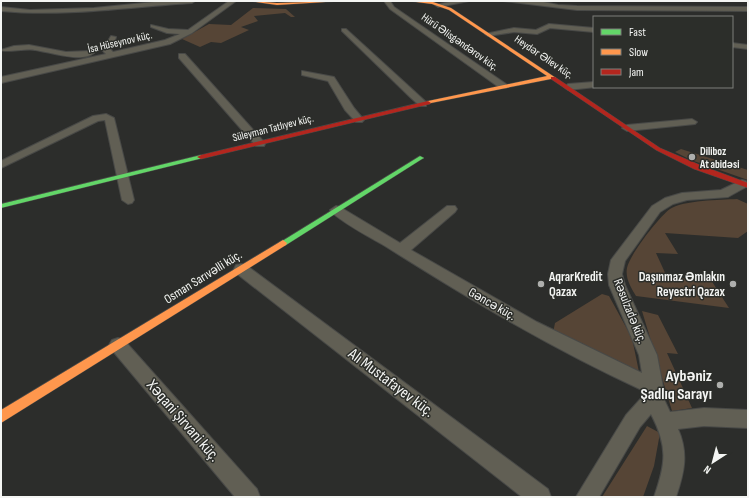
<svg xmlns="http://www.w3.org/2000/svg" width="749" height="498" font-family="'Sofia Sans Condensed',sans-serif">
<style>
.green{fill:#564536}
.lines{fill:none;stroke-linecap:round;stroke-linejoin:round}
.street-casing{stroke:#484947;stroke-width:2}
.fast-casing{stroke:#484947;stroke-width:1}
.slow-casing{stroke:#484947;stroke-width:1}
.jam-casing{stroke:#484947;stroke-width:1}
.street{fill:#615f54;fill-rule:evenodd}
.fast{fill:#63d668;fill-rule:evenodd}
.slow{fill:#ff974d;fill-rule:evenodd}
.jam{fill:#b3261e;fill-rule:evenodd}
.poi-dot{fill:#aeafad;stroke:#2c2e2a;stroke-width:1.5}
.labels{text-anchor:middle;dominant-baseline:central;stroke-width:3;stroke-linejoin:round;paint-order:stroke}
.far-street-label{font-size:11px;fill:#f4f5f3;stroke:#2c2e2a}
.far-poi-label{font-size:11px;font-weight:bold;fill:#f4f5f3;stroke:#2c2e2a;text-anchor:start}
.street-label{font-size:13px;fill:#f4f5f3;stroke:#2c2e2a}
.poi-label{font-size:13px;font-weight:bold;fill:#f4f5f3;stroke:#2c2e2a;text-anchor:start}
.near-poi-label{font-size:16px;font-weight:bold;fill:#f4f5f3;stroke:#2c2e2a;text-anchor:end}
.near-street-label{font-size:16px;fill:#f4f5f3;stroke:#2c2e2a}
</style>
<rect width="100%" height="100%" fill="#2c2d2b"/>
<!-- green -->
<path class="green" d="M253,8l33,1 9,8h-4l-6,-4 -31,3 4,5 -17,6 8,3 -28,13 -10,-1 -11,5 -18,-8 27,-15 22,1z
M681,149l67,21v10l-57,-20 -16,-8z
M737,199l11,5v27l-10,7 -73,-5 13,21 -22,-1 11,24 44,3 18,28 -93,-12c-5,-8 -11,-18 -9,-28 3,-14 32,-51 43,-59 14,-9 50,-9 67,-10z
M602,294l7,2 23,42 7,34 -86,-39 2,-10z
M642,311l16,4 20,39 -11,-1 25,55 -20,3z
M647,426l13,7 -6,33 -11,31h-41z"/>
<g class="lines">
<defs>
<path id="street" d="M164,1h31l-3,2c-64,4 -127,14 -191,8v-4l29,3 64,-2z
M229,1h7l-44,32 -22,11 -169,39v-6l105,-23 -7,-7 9,-6 3,-5 5,1 -2,7 -6,3 5,5 52,-12 15,-6 -13,-1 -16,-6v-2l17,4 20,1z
M384,1h6l4,6 112,77v4h-6l-110,-79z
M454,1h15l-31,6 -3,-2z
M503,1h36l19,4 19,1 171,1v4l-171,-1z
M549,24l45,4v4l-44,-4 -13,6 -23,-2 -26,4 -3,-2 29,-6 22,2z
M342,29h4l80,73v4h-6l-10,-9 -68,-66z
M732,43l16,2v4l-16,-2z
M29,45l37,7 24,-1 4,2c-13,10 -44,-1 -59,-3 -8,-2 -30,3 -34,0l13,-4z
M179,54h6l79,88 1,2 -1,2h-8l-77,-88z
M302,71l32,6 20,31 10,12 -2,2h-6l-11,-12 -17,-29 -26,-6z
M594,82v5h2l-28,3 -4,-3 4,-3z
M106,114l8,4 20,82 -2,3 -4,1 -6,-4 -17,-80 -7,1 -97,47v-7l92,-45z
M692,119l5,3 -2,2 -68,7 -5,-3 5,-3z
M742,180l4,1 2,3 -2,3 -18,10 -41,3 -14,4 -13,8 -35,49 -3,13 3,11 32,70 6,32v10l7,15 34,-4 44,2v18l-44,-2 -26,3c11,25 6,44 -2,68h-22c12,-34 14,-50 -3,-83l-11,13 -41,70h-23l50,-82 18,-20v-4c-90,-41 -175,-92 -259,-145 -12,-7 -48,-26 -55,-36l6,-4 4,1 60,36 47,-37h8l2,3 -2,3 -44,38 126,72 105,51 -3,-18 -30,-70 -1,-11 3,-14 41,-54 13,-8 17,-5 39,-3z
M241,264l5,1 302,224 3,8h-29l-286,-224 -2,-4 2,-4z
M118,338l6,2 133,149 3,8h-25l-123,-147 -3,-5 3,-5z"/>
<path id="fast" d="M201,155l2,1v2l-202,50v-4z
M420,156l4,2 -2,1 -136,86 -3,1 -4,-3z"/>
<path id="slow" d="M249,1l28,2 65,-2 -65,4z
M408,1l25,1 18,6 105,70 -130,26 -1,-1 3,-2 119,-25 -98,-66 -17,-6z
M283,240l4,3 -1,2 -285,178v-13z"/>
<path id="jam" d="M551,77h4l105,71 40,17 48,18v5l-54,-19 -38,-19 -105,-71z
M428,101l3,2 -1,1 -229,55 -4,-2 4,-2z"/>
</defs>
<!-- street casing -->
<use href="#street" class="street-casing"/>
<!-- fast casing -->
<use href="#fast" class="fast-casing"/>
<!-- slow casing -->
<use href="#slow" class="slow-casing"/>
<!-- jam casing -->
<use href="#jam" class="jam-casing"/>
<!-- street -->
<use href="#street" class="street"/>
<!-- fast -->
<use href="#fast" class="fast"/>
<!-- slow -->
<use href="#slow" class="slow"/>
<!-- jam -->
<use href="#jam" class="jam"/>
</g>
<!-- markers -->
<g class="poi-dot">
<circle cx="692" cy="157" r="4"/>
<circle cx="541" cy="284" r="4"/>
<circle cx="733" cy="284" r="4"/>
<circle cx="720" cy="385" r="4"/>
</g>
<g class="labels">
<!-- far-street labels -->
<g class="far-street-label">
<text transform="translate(120 42) rotate(-13)">İsa Hüseynov küç.</text>
<text transform="translate(460 42) rotate(35)">Hürü Əlisgəndərov küç.</text>
<text transform="translate(544 57) rotate(34)">Heydər Əliev küç.</text>
<text transform="translate(273 128) rotate(-14)">Süleyman Tatlıyev küç.</text>
</g>
<!-- far-poi labels -->
<g class="far-poi-label">
<text x="700" y="151">Diliboz<tspan x="700" dy="13">At abidəsi</tspan></text>
</g>
<!-- street labels -->
<g class="street-label">
<text transform="translate(203 277) rotate(-32)">Osman Sarıvəlli küç.</text>
<text transform="translate(492 304) rotate(30)">Gəncə küç.</text>
<text transform="translate(630 311) rotate(68)">Rəsulzadə küç.</text>
</g>
<!-- poi labels -->
<g class="poi-label">
<text x="549" y="277">AqrarKredit<tspan x="549" dy="15">Qazax</tspan></text>
<text x="725" y="277" text-anchor="end">Daşınmaz Əmlakın<tspan x="725" dy="15">Reyestri Qazax</tspan></text>
</g>
<!-- near-poi labels -->
<g class="near-poi-label">
<text x="712" y="376">Aybəniz<tspan x="712" dy="18">Şadlıq Sarayı</tspan></text>
</g>
<!-- near-street labels -->
<g class="near-street-label">
<text transform="translate(391 383) rotate(37)">Alı Mustafayev küç.</text>
<text transform="translate(183 421) rotate(49)">Xəqani Şirvani küç.</text>
</g>
</g>
<!-- border -->
<rect width="749" height="498" fill="none" stroke="#f4f5f3" stroke-width="4"/>
<!-- legend -->
<rect x="593" y="16" width="140" height="72" fill="#2c2e2a" stroke="#7c7e7a"/>
<rect x="601" y="29" width="20" height="6" fill="#63d668" stroke="#7c7e7a"/>
<text x="629" y="36" font-size="12" fill="#f4f5f3">Fast</text>
<rect x="601" y="49" width="20" height="6" fill="#ff974d" stroke="#7c7e7a"/>
<text x="629" y="56" font-size="12" fill="#f4f5f3">Slow</text>
<rect x="601" y="69" width="20" height="6" fill="#b3261e" stroke="#7c7e7a"/>
<text x="629" y="76" font-size="12" fill="#f4f5f3">Jam</text>
<!-- north arrow -->
<g transform="translate(713 462) rotate(216)" stroke="#2c2e2a" stroke-width="3" paint-order="stroke">
<path d="M0-3L7 15L0 10L-7 15Z" fill="#f4f5f3"/>
<text y="-6" font-size="11" font-weight="bold" text-anchor="middle" fill="#f4f5f3">N</text>
</g>
</svg>
